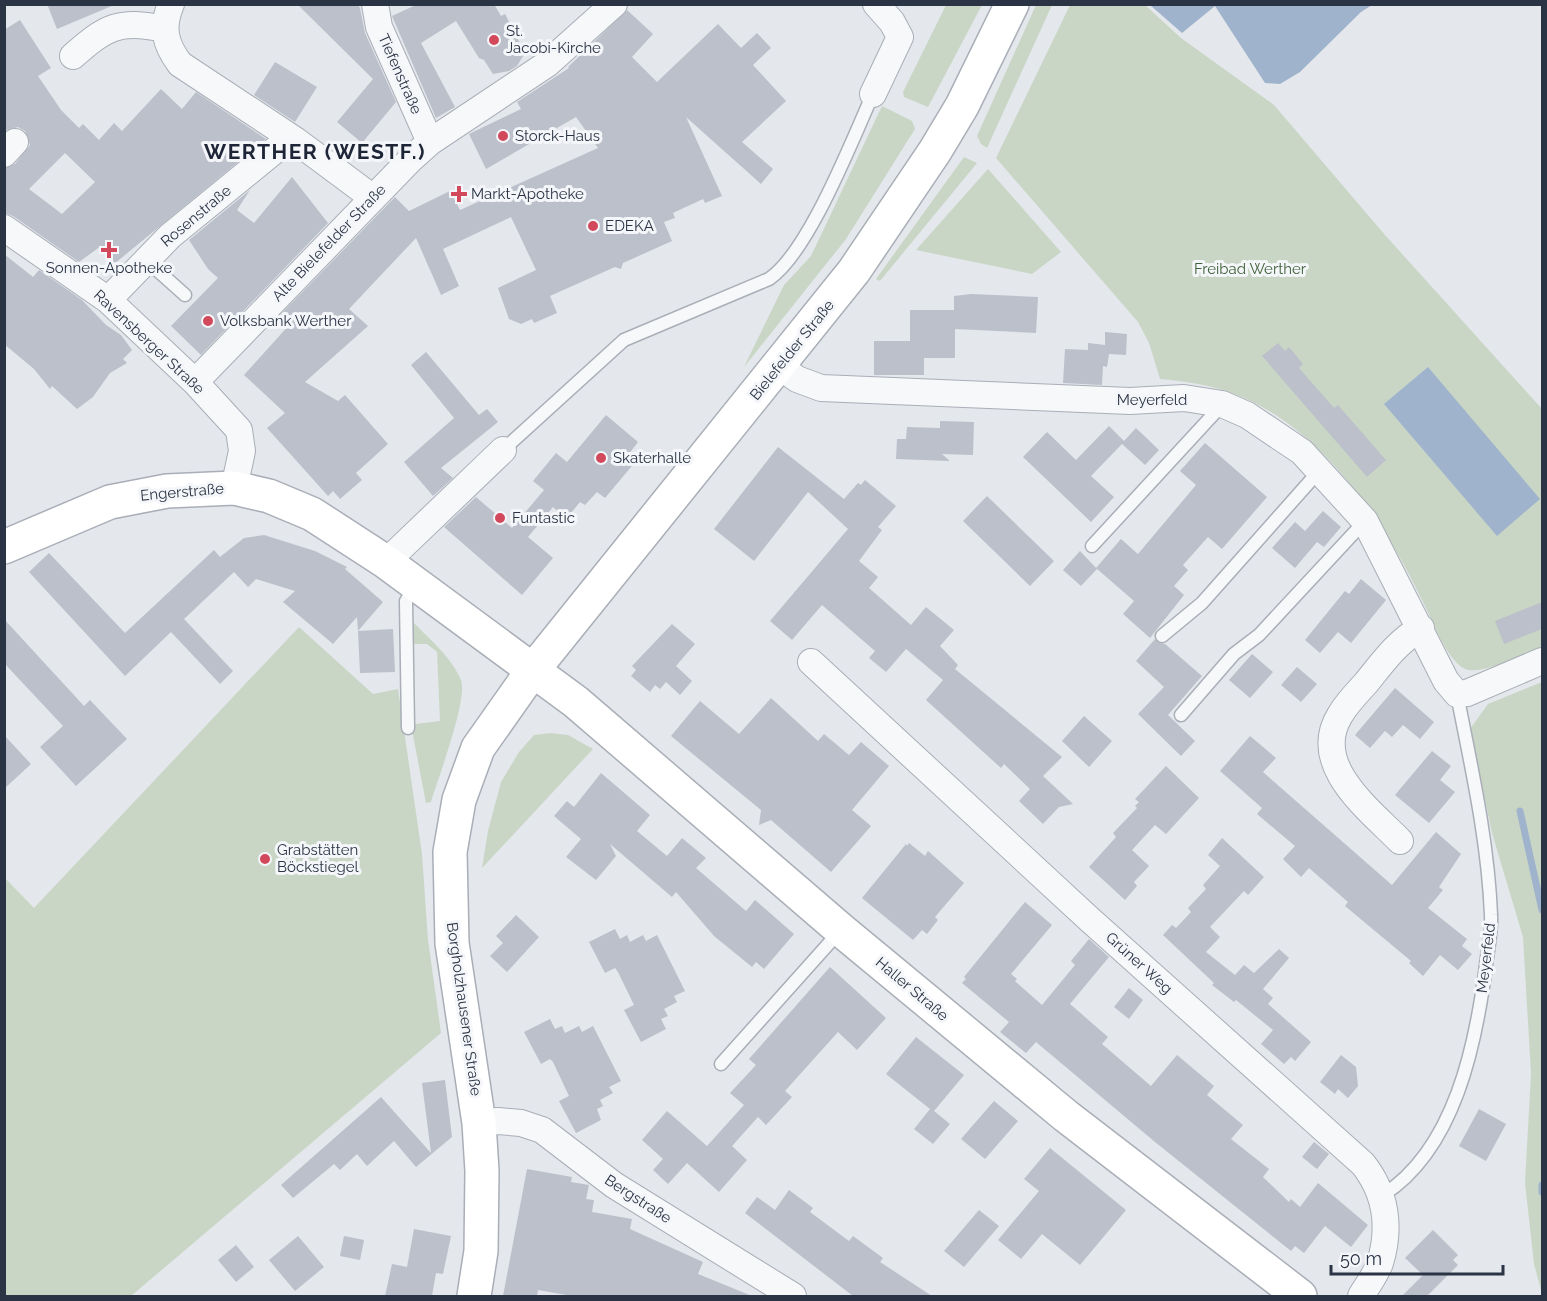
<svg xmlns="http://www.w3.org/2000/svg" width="1547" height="1301" font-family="Raleway,sans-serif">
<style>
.green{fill:#c9d6c5}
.water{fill:#9fb4cc}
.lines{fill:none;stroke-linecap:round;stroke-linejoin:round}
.stream{stroke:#9fb4cc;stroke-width:7}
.building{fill:#bbc0ca;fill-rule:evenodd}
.lane-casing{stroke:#a9aeb7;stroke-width:15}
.street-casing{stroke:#a9aeb7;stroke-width:28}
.secondary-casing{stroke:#a9aeb7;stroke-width:36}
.lane{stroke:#f7f8fa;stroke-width:12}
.street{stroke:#f7f8fa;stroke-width:26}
.secondary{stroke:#fff;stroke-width:33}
.poi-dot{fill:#d1495b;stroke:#f4f6f9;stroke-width:2}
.labels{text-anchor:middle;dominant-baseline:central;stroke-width:6;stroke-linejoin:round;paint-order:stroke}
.poi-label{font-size:15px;fill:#2b3445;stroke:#f4f6f9;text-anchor:start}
.street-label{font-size:15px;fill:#2b3445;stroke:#f4f6f9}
.park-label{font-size:15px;fill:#3f6138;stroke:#f4f6f9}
.district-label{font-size:21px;font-weight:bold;letter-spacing:1.5px;fill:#1d2536;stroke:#f4f6f9}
</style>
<rect width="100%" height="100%" fill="#e4e7ec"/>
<!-- green -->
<path class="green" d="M946,5h36l-54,102 -24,-10 -1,-5z
M1036,5h16l-65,143 -6,-4 -4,-8z
M1070,5h75l36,33 93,67 111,130 157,174v238c-16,6 -61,29 -77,22 -18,-8 -34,-52 -43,-69 -40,-83 -106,-181 -199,-210 -20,-6 -41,-9 -63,-11l-11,-36 -11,-21 -142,-164z
M882,106l30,15 3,8 -69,110 -102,128 40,-82 27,-29z
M964,157l13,6 -97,118 -4,-2z
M988,169l73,83 -29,22 -116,-24z
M410,619c18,19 41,37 51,61 7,20 -23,98 -30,122l-5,1 -14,-73 4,-6 24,-3 -3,-69 -10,-8h-14z
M299,627l74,67 25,-5 24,165 6,86 13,93 -310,263h-126l-1,-419 30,31z
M1542,682v612l-8,-30 -9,-81 6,-110 -8,-136 -31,-104 -22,-104 18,-25z
M550,733l18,2 25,14 -111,119 6,-37 13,-49 18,-30 15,-17z"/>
<!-- water -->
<path class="water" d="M1150,5h222l-11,7 -61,60 -20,12 -15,-1 -50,-77 -33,27z
M1428,367l112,132 -43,37 -113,-132z"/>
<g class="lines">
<!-- stream -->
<path class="stream" d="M1520,811l22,99
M1542,1185v7"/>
</g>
<!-- building -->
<path class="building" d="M47,4h67v1l-57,24z
M297,4h60l3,4 5,25 31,69 -34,41 -25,-21 36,-43z
M418,4h76l7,12 4,-2 20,39 -8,13 -8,5 -16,3 -9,-14 -5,-2 -23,-37 -35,22 34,64 -19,11 -44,-102z
M627,10l26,24 -21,23 25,25 61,-58 23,24 16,-15 14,15 -18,17 33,36 -44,41 31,27 -12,15 -75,-67 36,79 -17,7 -2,-4 -30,14 2,5 -11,4 8,19 -49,22 -2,6 -6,-2 -65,29 7,17 -23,10 -2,-4 -11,5 -12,-5 -11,-31 38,-18 -25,-53 -68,32 16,37 -18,9 -25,-57 -67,71 19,17 -63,56 33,19 7,-6 43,49 -32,29 6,7 -22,19 -7,-8 -5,5 -61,-68 18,-15 -41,-38 46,-51 -9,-10 114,-117 14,14 41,-20 10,19 138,-62 -22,-31 -90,52 -17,-35 52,-25 -4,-7 52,-34 -1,-1z
M20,20l31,48 -13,8 23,34 18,18 4,-4 16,16 15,-17 8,8 39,-42 21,20 14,-17 70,47 -152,125 -13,-18 -22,16 -66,-46 -9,-3v-44l11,-5 15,-19 -5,-14 -7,-4 -14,4v-101zM65,153l30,29 -33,32 -33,-25z
M275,62l42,25 -22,35 -41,-27z
M292,177l36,46 -127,132 -30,-29 47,-48 -10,-9 -19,-29 61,-50 -13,20 17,13z
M4,254l29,23 6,-7 43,30 24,25 15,10 11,15 -9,9 4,4 -17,10 -17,24 -16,12 -25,-23 -2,3 -16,-20 -30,-25z
M971,294l67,3 -2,36 -81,-4v29h-31v17h-50v-34h36v-31h44v-14z
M1105,332l22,2 -1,21 -17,-1 -2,13 -4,-1 -1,19 -39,-2 2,-34 23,1v-7l17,2z
M1278,343l7,8 4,-4 14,17 -4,4 35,40 4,-3 48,55 -19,17 -105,-121z
M426,352l53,63 8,-6 11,13 -57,46 12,10 -20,18 -29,-34 50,-44 -43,-53z
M606,415l32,27 -10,13 8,6 -31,37 -8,-6 -12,13 -5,-3 -14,17 -13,-12 -25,30 25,21 -31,37 -78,-68 32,-30 36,31 32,-38 -11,-9 23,-28 11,9z
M940,421l34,1 -1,33 -31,-1 8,7 -54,-2 1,-20h9l1,-12 33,1z
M1109,426l15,15 12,-13 23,22 -14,15 -23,-21 -31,32 23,21 -23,25 -68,-65 24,-25 29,28z
M1205,443l62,54 -45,52 -14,-12 -25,28 5,5 -14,16 10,9 -34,43 -27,-24 11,-13 -38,-33 25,-29 17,15 58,-69 -16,-14z
M778,447l66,52 14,-16 3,2 4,-5 31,26 -18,21 4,3 -23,31 19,16 -9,11 42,37 15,-18 28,23 -14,16 18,19 -3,4 107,88 -19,19 30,28 -14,3 -16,17 -24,-23 11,-12 -26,-25 -3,4 -75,-68 17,-20 -37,-31 -20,23 -17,-14 6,-7 -53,-46 -30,35 -22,-19 78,-92 -40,-37 -54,69 -40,-32z
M987,496l67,65 -24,25 -67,-65z
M1323,511l18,16 -17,20 -7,-5 -22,26 -23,-20 23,-26 10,9z
M264,535l51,16 32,16 -2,2 38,33 -25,29 -1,-14 -24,27 -50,-42 12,-11 -39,-12 -8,8 -14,-15 -50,47 49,52 -13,13 -49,-52 -46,44 -96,-104 20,-19 76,80 89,-83 6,7 24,-19z
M1080,551l17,18 -16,17 -18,-16z
M1361,579l25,21 -35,43 -13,-11 -18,21 -15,-13 40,-49 4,3z
M1542,602v27l-38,15 -9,-23z
M4,619l80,87 6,-6 37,39 -51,47 -36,-39 23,-21 -59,-63z
M672,624l23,20 -19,22 16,15 -12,14 -14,-13 -6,7 -5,-4 -5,7 -19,-16 5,-6 -4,-4z
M393,629l2,43 -35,1 -2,-42z
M1155,639l4,4 6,1 37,32 -34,39 27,26 -14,15 -43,-42 26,-27 -28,-26z
M1252,654l21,18 -23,26 -21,-18z
M1297,667l20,17 -16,18 -20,-17z
M1395,688l39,34 -14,17 -17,-14 -11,12 -7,-6 -15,17 -15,-13z
M771,698l47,43 6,-7 25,21 12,-13 28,24 -37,44 19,16 -40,46 -60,-52 -12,5 2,-15 -90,-74 29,-35 39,33z
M1084,716l28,25 -23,26 -27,-26z
M4,735l27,29 -27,25z
M1250,736l26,22 -13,14 129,113 44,-53 25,22 -22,33 4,3 -15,18 39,31 -5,7 10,8 -14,16 -18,-15 -17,21 -14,-13 2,-2 -66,-55 3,-4 -39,-34 -8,9 -18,-18 12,-13 -38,-32 5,-6 -42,-37z
M1432,751l19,15 -11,14 15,12 -26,31 -34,-28z
M1166,766l33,32 -33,36 -11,-9 -23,25 17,16 -15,16 3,4 -12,14 -36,-33 27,-30 -3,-4 24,-25 -2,-2 4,-4 -4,-3z
M601,773l49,42 -13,16 30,25 15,-18 24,20 -10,10 50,43 9,-11 39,34 -30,35 -8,-7 -4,5 -38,-31 -38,-44 -4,5 -62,-53 6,12 -20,24 -30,-23 15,-18 -27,-23 13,-15 7,6z
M1222,838l42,39 -16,18 -4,-4 -34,36 10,10 -14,15 29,23 9,-10 10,8 25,-24 10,9 -26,31 10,9 -5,6 43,38 -16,19 -4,-4 -7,7 -23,-20 12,-14 -37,-30 -2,2 -22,-17 2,-2 -51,-48 9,-10 4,3 15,-16 -3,-4 18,-19 -3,-4 17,-19 -12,-11z
M909,843l16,13 3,-5 36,32 -29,34 3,3 -11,14 -5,-4 -9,10 -51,-42 44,-54 1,2z
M1025,902l27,23 -41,49 6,5 -2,2 27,24 33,-40 -4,-4 18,-22 20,18 -39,47 38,33 -6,7 49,42 26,-31 37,31 -7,9 36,30 -12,14 38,30 -6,8 26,25 2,-3 9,8 18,-24 50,42 -17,22 -26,-21 -21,27 -9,-7 -4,5 -136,-109 -119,-100 -10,11 -26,-21 9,-10 -47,-39 4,-4 -2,-2z
M516,915l23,22 -32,35 -17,-16 13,-13 -7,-7z
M615,929l5,10 7,-4 3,7 13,-7 3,6 11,-6 28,56 -11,5 3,6 -13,7 4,7 -7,3 5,10 -25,13 -17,-32 10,-5 -16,-33 -3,-4 -10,5 -16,-31z
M830,967l56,51 -29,32 -19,-18 -53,59 7,6 -26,28 -8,-8 -26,29 15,14 -28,32 -32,-29 -19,21 -15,-14 10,-11 -21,-19 25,-29 40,35 37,-41 -14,-12 26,-28 -7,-6z
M1129,988l14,12 -14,19 -15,-12z
M550,1019l5,10 7,-3 3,7 14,-7 3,6 11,-6 28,55 -12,6 4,6 -13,7 3,6 -6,3 4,11 -25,13 -17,-32 10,-5 -16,-34 -3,-3 -9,5 -17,-32z
M916,1037l48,38 -30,36 16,13 -17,20 -19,-15 16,-20 -44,-35z
M1341,1055l15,12 2,19 -10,12 -10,-9 -3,5 -15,-12z
M445,1080l7,57 -36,30 -22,-26 -27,25 -10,-12 -17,16 -6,-6 -41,34 -12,-13 100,-88 50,56 -9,-70z
M994,1101l24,20 -33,38 -24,-20z
M1479,1109l27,15 -20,37 -27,-15z
M1314,1142l15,12 -12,15 -15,-12z
M1050,1148l76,62 -46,55 -38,-31 -21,25 -23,-19 41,-49 -15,-12z
M527,1169l45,8 -1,5 18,3 -3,14 8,1 -2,12 40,7 -2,10 73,33 -5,12 54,22h-180l-34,-6 -1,6h-34z
M789,1190l24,18 -3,4 39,29 4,-5 30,22 -3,4 52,34h-79l-108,-83 12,-16 18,13z
M979,1210l20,16 -35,41 -20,-16z
M414,1229l37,7 -8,38 -7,-1 -4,23h-47l7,-32 15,3z
M1433,1230l25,25 -5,5 5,5 -31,31h-25l21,-21 -18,-17z
M298,1236l26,31 -29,24 -26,-31z
M344,1236l20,4 -4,20 -20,-4z
M236,1245l18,22 -18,15 -18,-22z"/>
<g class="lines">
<defs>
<path id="lane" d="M147,261l38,34
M503,450l121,-110 145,-61c40,-27 83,-139 104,-185
M1092,546l130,-141
M1162,636l40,-33 118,-133
M1181,715l53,-61 25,-19 106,-114
M408,728l-2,-127 9,-15
M721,1064l119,-133
M1383,1195c72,-46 93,-151 103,-230 2,-17 6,-34 5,-50 -3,-75 -20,-149 -34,-221"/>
<path id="street" d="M171,4c-10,24 -6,40 9,60l115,76 78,58
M375,4l4,23 51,115
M73,56c33,-29 46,-37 91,-27
M873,94l27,-57 -8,-15 -16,-18
M4,154l11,-12
M4,228l104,72 87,82 44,48 3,21 -8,37
M108,300l62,-64 120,-98
M779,366l18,13 24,9 309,13 54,-3 38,6 25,11 55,37 63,69 81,160 11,13 10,-1 75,-32
M195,382l216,-223 19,-17 117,-78 67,-60
M386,562l117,-112
M811,662l277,256 275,246c23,29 28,63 17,99 -4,11 -13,23 -19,33
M1400,841c-30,-31 -91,-76 -60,-126 7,-12 17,-22 26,-32 17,-21 32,-42 55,-55
M479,1123l19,-2 23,2 21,7 72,55 179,111"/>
<path id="secondary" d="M4,547l106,-45 57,-11 67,-3 35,8 43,18 74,48 190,140 265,228 225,186 234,180
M474,1296l7,-45 1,-80 -3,-48 -27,-180 -2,-91 9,-52 19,-52 55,-78 321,-399 81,-120 27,-45 50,-102"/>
</defs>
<!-- lane casing -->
<use href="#lane" class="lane-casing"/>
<!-- street casing -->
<use href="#street" class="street-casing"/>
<!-- secondary casing -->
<use href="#secondary" class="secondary-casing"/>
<!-- lane -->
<use href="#lane" class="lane"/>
<!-- street -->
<use href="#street" class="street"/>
<!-- secondary -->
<use href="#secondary" class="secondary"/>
</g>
<!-- markers -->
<g class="poi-dot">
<circle cx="494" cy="40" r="6"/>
<circle cx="503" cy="136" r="6"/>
<path d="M456 185h6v6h6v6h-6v6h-6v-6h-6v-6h6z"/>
<circle cx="593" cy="226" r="6"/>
<path d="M106 241h6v6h6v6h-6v6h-6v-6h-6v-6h6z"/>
<circle cx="208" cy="321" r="6"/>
<circle cx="601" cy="458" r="6"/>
<circle cx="500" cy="518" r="6"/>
<circle cx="265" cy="859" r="6"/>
</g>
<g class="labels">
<!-- poi labels -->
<g class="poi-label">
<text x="506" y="31">St.<tspan x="506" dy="17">Jacobi-Kirche</tspan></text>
<text x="515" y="136">Storck-Haus</text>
<text x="471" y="194">Markt-Apotheke</text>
<text x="605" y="226">EDEKA</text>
<text x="109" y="268" text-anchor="middle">Sonnen-Apotheke</text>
<text x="220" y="321">Volksbank Werther</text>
<text x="613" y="458">Skaterhalle</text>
<text x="512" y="518">Funtastic</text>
<text x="277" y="850">Grabstätten<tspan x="277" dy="17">Böckstiegel</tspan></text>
</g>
<!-- street labels -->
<g class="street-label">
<text transform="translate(400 74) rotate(66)">Tiefenstraße</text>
<text transform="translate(196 216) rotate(-40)">Rosenstraße</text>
<text transform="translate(329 243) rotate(-46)">Alte Bielefelder Straße</text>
<text transform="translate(149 342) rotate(43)">Ravensberger Straße</text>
<text transform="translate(792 350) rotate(-51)">Bielefelder Straße</text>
<text x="1152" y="400">Meyerfeld</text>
<text transform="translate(182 492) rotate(-5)">Engerstraße</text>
<text transform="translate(1486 958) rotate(-83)">Meyerfeld</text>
<text transform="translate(1139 963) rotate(42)">Grüner Weg</text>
<text transform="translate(912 989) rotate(40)">Haller Straße</text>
<text transform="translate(464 1009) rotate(82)">Borgholzhausener Straße</text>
<text transform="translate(638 1199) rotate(33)">Bergstraße</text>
</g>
<!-- park labels -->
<g class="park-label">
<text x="1250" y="269">Freibad Werther</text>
</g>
<!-- district labels -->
<g class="district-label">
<text x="315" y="151">WERTHER (WESTF.)</text>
</g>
</g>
<!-- border -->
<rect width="1547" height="1301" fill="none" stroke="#2b3445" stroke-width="12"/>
<!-- scale -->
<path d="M1331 1265v9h172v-9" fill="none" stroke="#2b3445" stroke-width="3"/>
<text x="1340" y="1265" font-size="18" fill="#2b3445" stroke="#f4f6f9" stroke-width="4.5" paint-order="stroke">50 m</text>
</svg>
